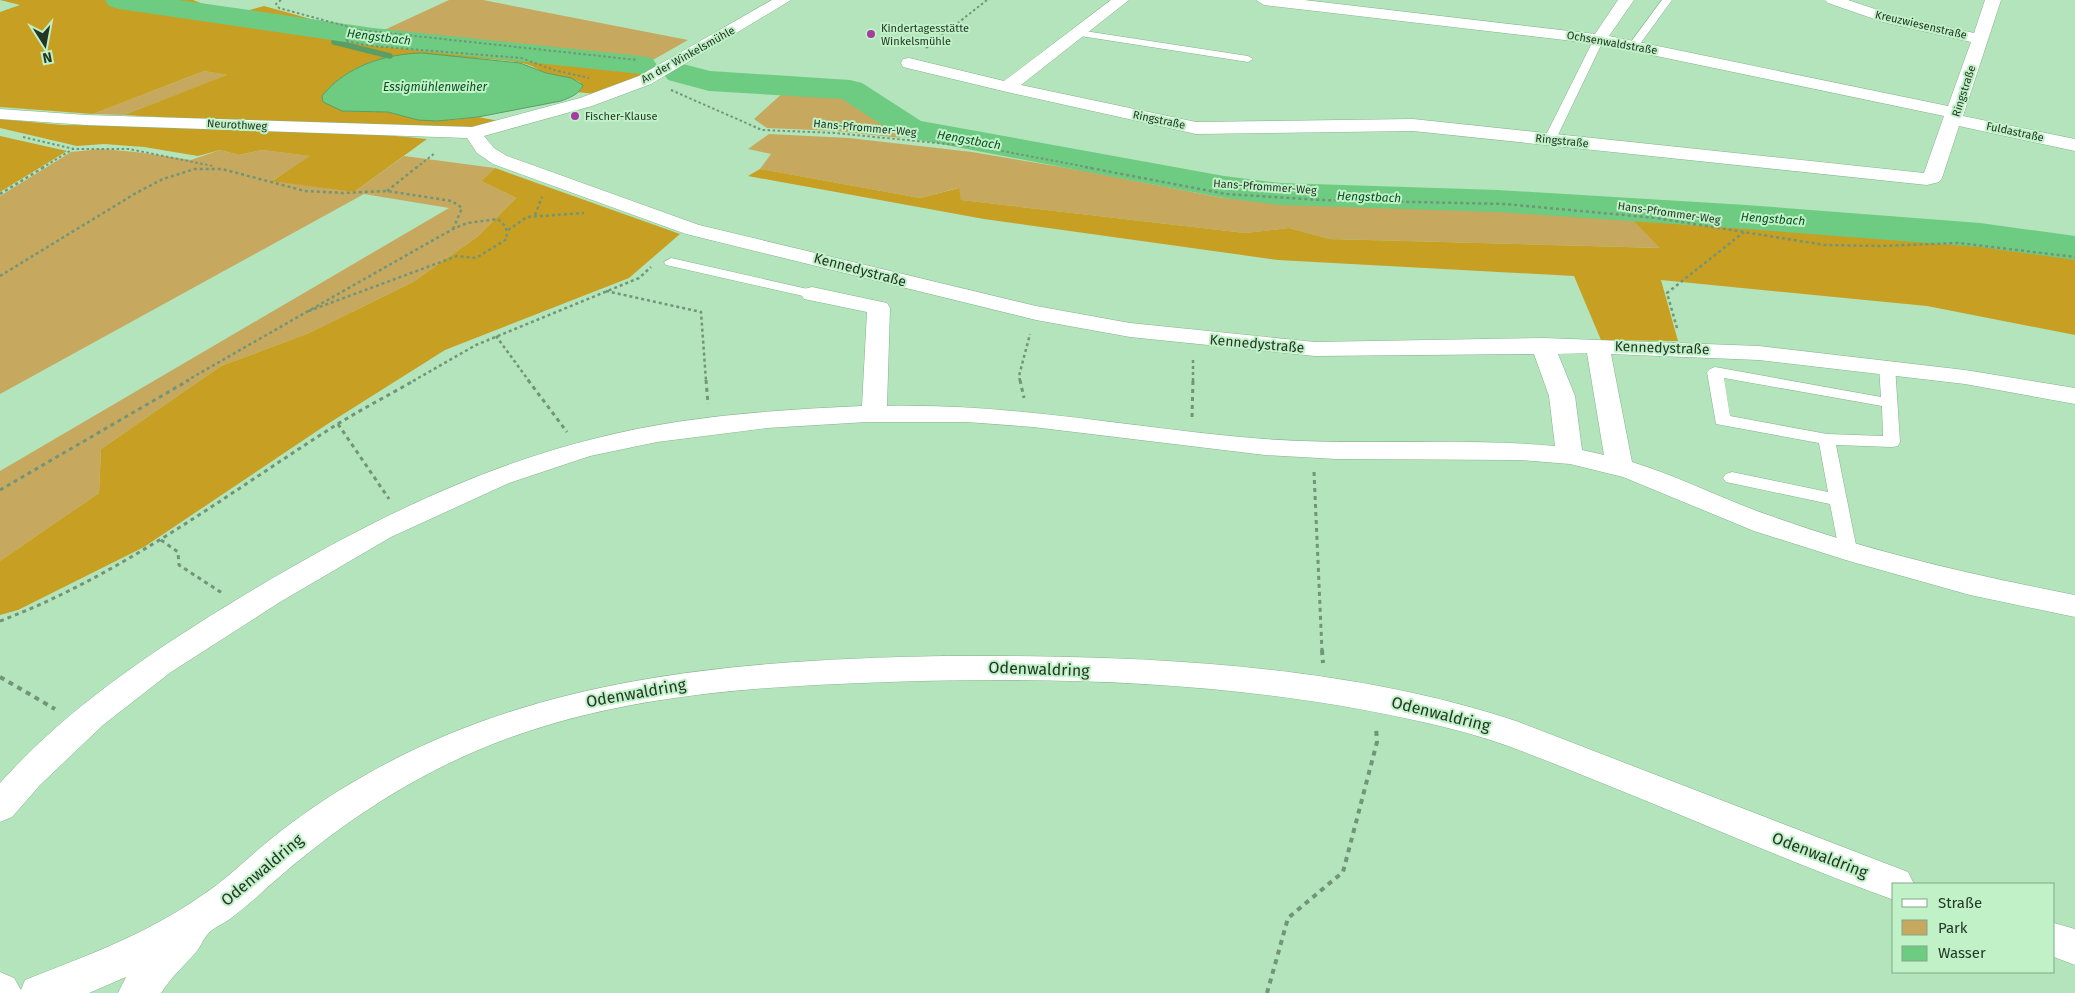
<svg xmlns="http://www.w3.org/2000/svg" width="2075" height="993" font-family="'Fira Sans',sans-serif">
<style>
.green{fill:#c6a95f}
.forest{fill:#c79f23}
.water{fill:#6ecb82;stroke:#589f67}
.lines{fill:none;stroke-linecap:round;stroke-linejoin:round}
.stream{stroke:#589f67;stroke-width:5.5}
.river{fill:#6ecb82;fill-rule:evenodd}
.service-casing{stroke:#84b38c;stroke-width:1}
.minor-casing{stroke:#84b38c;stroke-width:1}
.path-far3{stroke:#729578;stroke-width:2;stroke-dasharray:2.5 2.5;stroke-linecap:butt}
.path-far2{stroke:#729578;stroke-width:2.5;stroke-dasharray:3 3;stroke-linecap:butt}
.path-far1{stroke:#729578;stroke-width:3;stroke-dasharray:4 4;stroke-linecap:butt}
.path{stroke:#729578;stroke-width:4;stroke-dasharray:5 5;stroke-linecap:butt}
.service{fill:#fff;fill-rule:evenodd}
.minor{fill:#fff;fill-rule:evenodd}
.poi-dot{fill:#a33da0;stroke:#c0f1c7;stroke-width:2}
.labels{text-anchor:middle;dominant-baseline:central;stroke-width:4;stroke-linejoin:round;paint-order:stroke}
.far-street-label{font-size:11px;fill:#243727;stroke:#c0f1c7}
.far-poi-label{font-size:11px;fill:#243727;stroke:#c0f1c7;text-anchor:start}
.far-water-label{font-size:12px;font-style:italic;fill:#064e20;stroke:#c0f1c7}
.street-label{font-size:14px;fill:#243727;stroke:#c0f1c7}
.near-street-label{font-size:16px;fill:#243727;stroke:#c0f1c7}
</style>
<rect width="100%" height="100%" fill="#b3e4bb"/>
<!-- green -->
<path class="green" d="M449,0h34l205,40 -37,21 -267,-31z
M204,71l24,4 -104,40 -31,-1z
M785,91l61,4 55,43 -64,-7 -70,-3 -13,-9z
M769,134l80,4 123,14 113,19 138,27 70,5 117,1 220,13 31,31 -331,-9 -41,-11 -44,5 -284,-33 -3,-12 -38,10 -160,-29 11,-15 -23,-5z
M101,149l35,3 55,8 29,-10 19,5 23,-5 49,6 -38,24 81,12 50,-36 91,12 -14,13 35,17 -39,39 -64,45 -104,51 -88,33 -120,83 -2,44 -99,68v-90l449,-263 -85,-14 -364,200v-198l71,-44z"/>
<!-- forest -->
<path class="forest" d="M0,0h193l38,15 33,-9 90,25 300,35 -5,6 -54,22 -18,-2 5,-3 -2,-7c-11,-5 -22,-6 -34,-9 -6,-2 -11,-6 -17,-8 -18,-5 -38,-6 -57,-7 -53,-5 -102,-10 -144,31l14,22 46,1 30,8h34l26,-3 21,4 -30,7 -187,-4 -158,-9 103,-40 -23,-4 -111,43 -93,-7v-95l20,-7z
M0,119l62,6 125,1 84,5 104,3 52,5 -73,53 -82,-11 38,-25 -48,-6 -23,5 -19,-5 -22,6 -54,-9 -40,-3 -27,2 -77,-18z
M0,136l67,15 -67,41z
M495,168l185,66 -51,44 -184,72 -119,75 -182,122 -126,63 -18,5v-54l99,-68 2,-44 120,-83 88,-33 104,-51 64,-45 39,-39 -35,-17z
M760,169l160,29 39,-10 2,12 284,33 44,-5 41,11 330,9 -43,-44 336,23 122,16v92l-148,-29 -266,-26 17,61 -77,-1 -27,-64 -296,-16 -294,-41 -236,-43z"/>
<!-- water -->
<path class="water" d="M422,53l98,10 26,10 25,5 12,7c-3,9 -14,13 -22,16l-83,16 -41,4 -19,-1 -30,-8 -46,-1 -19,-9 -1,-6c24,-30 63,-42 100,-43z"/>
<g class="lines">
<!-- stream -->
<path class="stream" d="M337,33l-3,9 56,14"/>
<!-- river -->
<path class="river" d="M105,0h74l194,28 268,28 11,2 5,7 -5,7 -11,2 -268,-28 -254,-37 -10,-3z
M679,63l31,8 140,9 12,3 59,38 303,55 57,7 217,7 248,15 234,18 95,13v24l-95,-13 -234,-18 -248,-17 -217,-7 -57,-7 -325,-62 -57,-37 -133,-8 -41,-11 -5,-7 5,-7z"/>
<defs>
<path id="service" d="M1662,0h10l-35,48h-8l-1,-2z
M1078,30l170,26 5,3 -5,3 -174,-27 -1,-2z
M1599,36l5,3 -48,100 -6,4 -4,-1 -2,-3 50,-100z
M671,258l141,32 7,4 -7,4 -146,-33 -2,-3z
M1887,361l8,5 5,76 -2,4 -6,1 -56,-2 21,105 -3,4 -6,2 -6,-2 -3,-4 -9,-46 -104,-22 -3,-4 3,-4 6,-2 96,20 -9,-49 -103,-19 -9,-52 3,-3 5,-2 166,30 -2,-31zM1724,378l158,28 1,30 -56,-2 -97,-18z"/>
<path id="minor" d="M772,0h19l-140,84 -59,22 -108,30 10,12 13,8 192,69 337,81 94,17 185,19 228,-4 216,8 206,24 110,18v16l-110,-20 -206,-24 -148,-6 21,108c49,15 94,39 142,55 98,35 199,58 301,78v22l-105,-22 -121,-34 -95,-30 -131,-54 -53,-13 -50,-4 -184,-1 -71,-4 -232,-28 -66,-5h-100l-100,6 -110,14 -67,14 -81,27 -118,54 -111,65 -109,70 -68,53 -63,60 -28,32 -12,5v-39c68,-76 154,-133 241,-186 111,-67 229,-128 356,-159 86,-22 177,-28 265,-32l5,-94 -63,-13 -3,-5 3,-5 8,-2 75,16 3,5 -3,98c127,-3 250,23 377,33 96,7 194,-2 291,7l-6,-50 -15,-42 -219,2 -185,-19 -94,-17 -350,-86 -193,-70 -16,-11 -10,-15 -381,-13 -86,-6v-10l86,6 386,12 108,-29 59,-22zM1587,353l17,102 -22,-5 -7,-54 -17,-42z
M1111,0h18l-108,85 175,37 217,-3 511,54 20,-57 -345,-72 -335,-39 -8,-5h48l291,34 23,-34h16l-25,36 339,70 23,-64 -88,-20 -55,-19 -3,-3h23l45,15 81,18 11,-33h16l-38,116 112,23v12l-116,-25 -17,52 -3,4 -12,3 -514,-54 -217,3 -189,-42 -104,-25 -2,-4 2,-4 6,-1 95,23z
M944,656c186,-1 394,6 572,65l392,151 6,12h-20v16c-97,-35 -192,-77 -287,-115 -53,-21 -104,-44 -159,-57 -188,-47 -393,-53 -586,-45 -112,4 -227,13 -333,48 -102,33 -191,92 -270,164 -9,8 -19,16 -29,24 -7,5 -18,9 -23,16 -4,4 -6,11 -10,16 -12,14 -26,26 -36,42h-43l8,-16 -37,16h-89v-21l14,6 7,12 4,-10c61,-24 122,-46 176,-84 25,-16 46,-38 70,-57 28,-23 59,-44 91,-62 177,-103 382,-117 582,-121z
M2054,923l21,6v36l-21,-8z"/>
</defs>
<!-- service casing -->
<use href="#service" class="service-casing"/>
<!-- minor casing -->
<use href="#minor" class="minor-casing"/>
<!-- path-far3 -->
<path class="path-far3" d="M281,0l-5,4 3,4 81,22 277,30
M360,30l-15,11 27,5 149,12 33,12 35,8
M908,40l23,4
M926,48l61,-48
M671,90l91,40 74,3 150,15 106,20
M23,137l51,12h55l84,17
M42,168l31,-19
M416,168l19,-15"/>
<!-- path-far2 -->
<path class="path-far2" d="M1085,167l141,27 96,6 183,4 151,14 169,27 55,1 79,-3 116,14
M387,191l30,-24
M0,194l44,-27
M535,215l7,-18
M508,230l19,-13 57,-4
M0,276l136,-83 27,-14 32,-10h27l83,22 38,2 44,-2 65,10 10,7 -9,21
M606,291l95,21 5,69
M1677,328l-10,-35 77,-61
M496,336l33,45
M186,381c89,-51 178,-102 267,-152l14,-6 31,-4 8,8 1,12 -31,19 -19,-2 -151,56
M413,381l63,-36 163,-67 12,-11
M1020,381l-1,-5 11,-42
M1193,381v-22"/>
<!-- path-far1 -->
<path class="path-far1" d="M528,380l39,52
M706,380l2,24
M1020,380l4,18
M1192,417l1,-37
M338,424l51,75
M1314,472l8,179
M0,490l189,-110
M161,540l17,12 1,13 43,28
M0,621c122,-46 227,-127 336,-196 26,-16 53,-30 79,-45"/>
<!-- path -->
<path class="path" d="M1322,650l1,13
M0,677l55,32
M1267,993l21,-75 55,-46 34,-130 -1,-15"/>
<!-- service -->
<use href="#service" class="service"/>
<!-- minor -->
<use href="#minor" class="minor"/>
</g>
<!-- markers -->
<g class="poi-dot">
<circle cx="871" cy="34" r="5"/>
<circle cx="575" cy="116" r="5"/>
</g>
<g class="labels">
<!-- far-street labels -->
<g class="far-street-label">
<text transform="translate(1921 25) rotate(13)">Kreuzwiesenstraße</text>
<text transform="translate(1612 43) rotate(10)">Ochsenwaldstraße</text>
<text transform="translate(688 55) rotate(-29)">An der Winkelsmühle</text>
<text transform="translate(1964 91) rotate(-72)">Ringstraße</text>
<text transform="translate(1159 120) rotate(12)">Ringstraße</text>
<text transform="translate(237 125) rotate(3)">Neurothweg</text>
<text transform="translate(865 128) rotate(5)">Hans-Pfrommer-Weg</text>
<text transform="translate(2015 132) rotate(12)">Fuldastraße</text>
<text transform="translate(1562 141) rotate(6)">Ringstraße</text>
<text transform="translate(1265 187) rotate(4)">Hans-Pfrommer-Weg</text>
<text transform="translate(1669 213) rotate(8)">Hans-Pfrommer-Weg</text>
</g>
<!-- far-poi labels -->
<g class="far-poi-label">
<text x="881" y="28">Kindertagesstätte<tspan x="881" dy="13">Winkelsmühle</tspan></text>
<text x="585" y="116">Fischer-Klause</text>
</g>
<!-- far-water labels -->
<g class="far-water-label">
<text transform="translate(379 37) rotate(7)">Hengstbach</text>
<text x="435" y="87">Essigmühlenweiher</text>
<text transform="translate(969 140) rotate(10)">Hengstbach</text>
<text transform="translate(1369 197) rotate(2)">Hengstbach</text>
<text transform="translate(1773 219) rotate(4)">Hengstbach</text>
</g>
<!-- street labels -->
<g class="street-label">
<text transform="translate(860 270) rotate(15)">Kennedystraße</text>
<text transform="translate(1257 344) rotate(5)">Kennedystraße</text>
<text transform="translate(1662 348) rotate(2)">Kennedystraße</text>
</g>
<!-- near-street labels -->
<g class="near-street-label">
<text transform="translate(1039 669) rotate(2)">Odenwaldring</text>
<text transform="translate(636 693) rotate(-10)">Odenwaldring</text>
<text transform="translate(1441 714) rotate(14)">Odenwaldring</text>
<text transform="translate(1820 855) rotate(21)">Odenwaldring</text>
<text transform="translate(262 870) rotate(-40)">Odenwaldring</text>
</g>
</g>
<!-- legend -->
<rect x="1892" y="883" width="162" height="90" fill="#c0f1c7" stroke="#82a787"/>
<rect x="1902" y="899" width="25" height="8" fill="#ffffff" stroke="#82a787"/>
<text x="1938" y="908" font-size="15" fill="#243727">Straße</text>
<rect x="1902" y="920" width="25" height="15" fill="#c6a95f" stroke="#82a787"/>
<text x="1938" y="933" font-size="15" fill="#243727">Park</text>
<rect x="1902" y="946" width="25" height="15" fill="#6ecb82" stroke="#82a787"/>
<text x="1938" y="958" font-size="15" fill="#243727">Wasser</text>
<!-- north arrow -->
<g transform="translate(45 45) rotate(169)" stroke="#c0f1c7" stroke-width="4" paint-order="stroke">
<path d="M0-4L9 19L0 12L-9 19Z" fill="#243727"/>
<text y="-8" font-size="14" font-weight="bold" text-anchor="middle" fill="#243727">N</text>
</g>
</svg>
